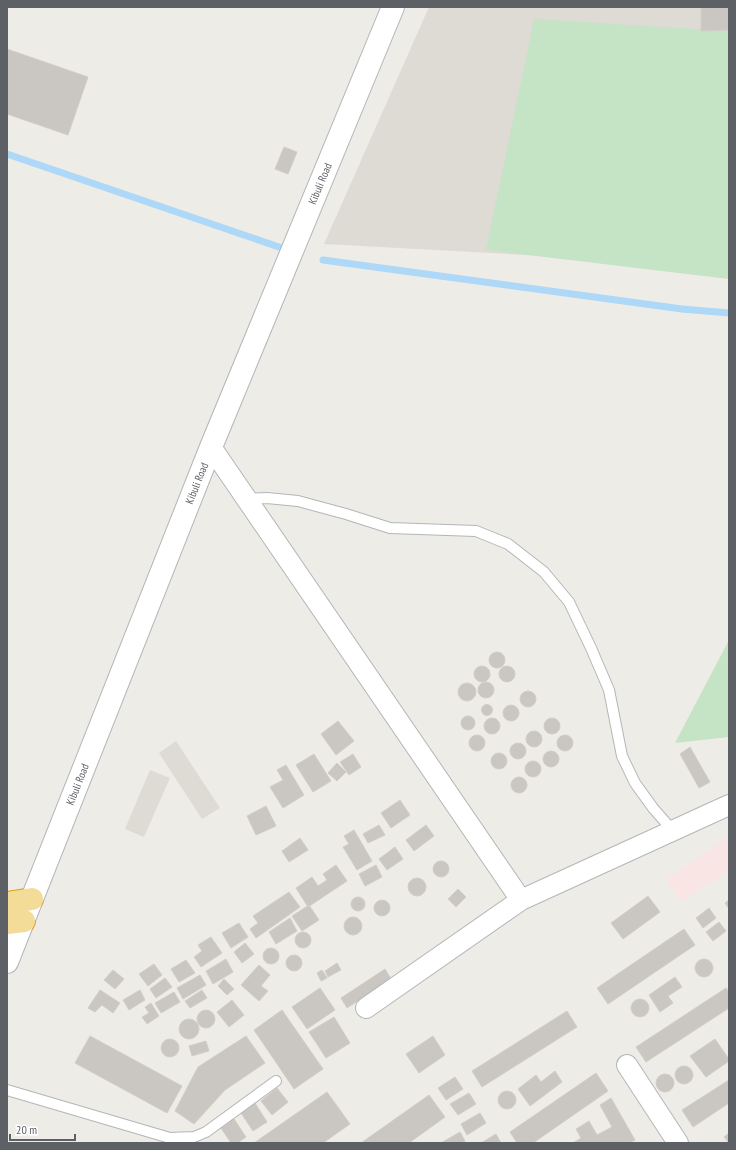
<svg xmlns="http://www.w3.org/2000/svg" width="736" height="1150" font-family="'PT Sans Narrow',sans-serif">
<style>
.education{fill:#dedbd4}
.medical{fill:#f9e6e4}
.green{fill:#c5e3c5}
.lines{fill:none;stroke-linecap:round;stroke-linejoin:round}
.stream{stroke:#add8f7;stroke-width:7}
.building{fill:#cac7c2;stroke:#d2cec5}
.lane-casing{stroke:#b3b6b9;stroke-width:12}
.street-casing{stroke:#b3b6b9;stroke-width:22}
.secondary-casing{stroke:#b2b5b9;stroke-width:24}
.highway-casing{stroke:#de9d16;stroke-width:24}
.lane{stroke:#fff;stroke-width:10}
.street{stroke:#fff;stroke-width:20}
.secondary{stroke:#fff;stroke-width:22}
.highway{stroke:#f3db98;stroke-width:22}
.labels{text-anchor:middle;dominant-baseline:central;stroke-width:4;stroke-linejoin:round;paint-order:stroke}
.street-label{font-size:11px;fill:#5d6165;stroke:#fff}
</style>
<rect width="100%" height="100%" fill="#eeece6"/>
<!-- education -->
<path class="education" d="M429,7h300v259l-405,-22z
M176,741l44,67 -18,11 -43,-66z
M150,770l20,8 -26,59 -19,-8z"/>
<!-- medical -->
<path class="medical" d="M729,837v33l-48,32 -15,-23z"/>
<!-- green -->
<path class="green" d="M534,19l195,12v248l-243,-29z
M729,640v97l-54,6z"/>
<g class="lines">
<!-- stream -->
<path class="stream" d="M7,154l272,93
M323,260l359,49 47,4"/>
</g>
<!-- building -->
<path class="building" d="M701,7h28v23l-28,1z
M7,49l81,28 -20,58 -61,-21z
M284,147l13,5 -9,22 -13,-5z
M489 660a8 8 0 1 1 16 0a8 8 0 1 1-16 0Z
M474 674a8 8 0 1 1 16 0a8 8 0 1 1-16 0Z
M499 674a8 8 0 1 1 16 0a8 8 0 1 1-16 0Z
M478 690a8 8 0 1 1 16 0a8 8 0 1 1-16 0Z
M458 692a9 9 0 1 1 18 0a9 9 0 1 1-18 0Z
M520 699a8 8 0 1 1 16 0a8 8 0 1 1-16 0Z
M481.5 710a5.5 5.5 0 1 1 11 0a5.5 5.5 0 1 1-11 0Z
M503 713a8 8 0 1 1 16 0a8 8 0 1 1-16 0Z
M461 723a7 7 0 1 1 14 0a7 7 0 1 1-14 0Z
M544 726a8 8 0 1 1 16 0a8 8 0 1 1-16 0Z
M484 726a8 8 0 1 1 16 0a8 8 0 1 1-16 0Z
M338,721l16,20 -18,14 -15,-21z
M526 739a8 8 0 1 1 16 0a8 8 0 1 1-16 0Z
M557 743a8 8 0 1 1 16 0a8 8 0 1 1-16 0Z
M469 743a8 8 0 1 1 16 0a8 8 0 1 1-16 0Z
M510 751a8 8 0 1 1 16 0a8 8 0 1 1-16 0Z
M690,747l20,35 -11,6 -19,-34z
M543 759a8 8 0 1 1 16 0a8 8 0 1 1-16 0Z
M491 761a8 8 0 1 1 16 0a8 8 0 1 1-16 0Z
M314,754l17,27 -18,11 -17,-27z
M353,754l8,13 -12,8 -9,-13z
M525 769a8 8 0 1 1 16 0a8 8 0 1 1-16 0Z
M337,763l9,9 -9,9 -9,-8z
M286,765l18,30 -21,13 -13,-21 13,-7 -6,-10z
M511 785a8 8 0 1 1 16 0a8 8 0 1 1-16 0Z
M400,800l10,15 -19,13 -10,-15z
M266,806l10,20 -20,9 -9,-19z
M379,825l6,10 -17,8 -5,-9z
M426,825l8,11 -20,15 -8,-11z
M354,830l18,31 -15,9 -14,-23 6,-3 -5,-8z
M300,838l8,12 -19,12 -7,-11z
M395,847l8,12 -16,11 -8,-11z
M433 869a8 8 0 1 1 16 0a8 8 0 1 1-16 0Z
M336,865l11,16 -39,26 -12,-19 16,-11 6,9 9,-6 -4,-6z
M376,865l6,12 -17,9 -6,-12z
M408 887a9 9 0 1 1 18 0a9 9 0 1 1-18 0Z
M458,889l8,8 -10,10 -8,-8z
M289,892l11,15 -44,31 -6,-9 8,-6 -5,-7z
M648,896l12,16 -37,27 -12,-16z
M351 904a7 7 0 1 1 14 0a7 7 0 1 1-14 0Z
M729,900v9l-4,-6z
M374 908a8 8 0 1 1 16 0a8 8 0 1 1-16 0Z
M309,905l10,15 -17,11 -10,-15z
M709,908l7,10 -13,10 -7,-10z
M344 926a9 9 0 1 1 18 0a9 9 0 1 1-18 0Z
M290,918l7,13 -21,13 -7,-12z
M719,922l7,9 -13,10 -7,-9z
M239,923l9,14 -17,11 -9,-15z
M684,929l11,16 -87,59 -11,-16z
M295 940a8 8 0 1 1 16 0a8 8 0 1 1-16 0Z
M211,937l11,16 -21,14 -7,-10 8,-6 -4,-6z
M245,943l9,11 -12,9 -8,-11z
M263 956a8 8 0 1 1 16 0a8 8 0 1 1-16 0Z
M286 963a8 8 0 1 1 16 0a8 8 0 1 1-16 0Z
M226,959l7,13 -20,12 -7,-13z
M695 968a9 9 0 1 1 18 0a9 9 0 1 1-18 0Z
M186,960l9,13 -16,9 -8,-13z
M337,963l4,7 -13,7 -3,-6z
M154,964l8,11 -14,11 -9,-12z
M259,965l11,10 -9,11 7,5 -9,10 -18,-16z
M385,969l6,10 -44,29 -6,-10z
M113,970l11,9 -9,10 -11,-9z
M322,970l5,8 -6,3 -4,-8z
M200,975l6,10 -23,14 -6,-11z
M675,977l7,10 -14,9 5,7 -13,9 -11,-17z
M165,978l7,9 -16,11 -6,-9z
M224,979l10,10 -7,6 -9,-9z
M320,988l15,22 -28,19 -15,-22z
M726,988l3,5v15l-83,54 -10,-15z
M100,990l20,13 -7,10 -11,-8 -7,7 -7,-4z
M140,990l5,10 -16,10 -6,-10z
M202,990l5,8 -17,10 -5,-7z
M174,992l6,10 -19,11 -6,-10z
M631 1008a9 9 0 1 1 18 0a9 9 0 1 1-18 0Z
M232,1000l12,15 -15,12 -12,-15z
M151,1003l8,13 -12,8 -5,-7 7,-4 -4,-6z
M282,1010l41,59 -29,20 -40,-59z
M197 1019a9 9 0 1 1 18 0a9 9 0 1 1-18 0Z
M567,1011l10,16 -95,60 -10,-16z
M334,1017l16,26 -24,15 -17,-26z
M179 1029a10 10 0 1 1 20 0a10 10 0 1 1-20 0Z
M90,1036l92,50 -15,27 -92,-50z
M246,1036l19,27 -40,27 -31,34 -19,-13 23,-44z
M433,1036l12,19 -26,18 -13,-19z
M161 1048a9 9 0 1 1 18 0a9 9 0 1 1-18 0Z
M715,1039l14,20v2l-23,16 -16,-21z
M206,1041l3,10 -17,5 -3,-10z
M675 1075a9 9 0 1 1 18 0a9 9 0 1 1-18 0Z
M555,1071l7,11 -32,24 -12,-17 18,-14 5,7z
M596,1073l12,18 -75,52h-16l-7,-11z
M656 1083a9 9 0 1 1 18 0a9 9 0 1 1-18 0Z
M455,1077l8,12 -17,11 -8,-12z
M729,1080v23l-36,24 -11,-17z
M277,1088l11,14 -16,13 -11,-14z
M498 1100a9 9 0 1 1 18 0a9 9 0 1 1-18 0Z
M327,1092l23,32 -27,19h-69z
M469,1093l7,11 -18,11 -8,-11z
M429,1095l16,22 -36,26h-48z
M611,1098l24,42 -6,3h-56l8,-5 -5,-9 13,-8 8,14 15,-8 -12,-22z
M255,1103l12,19 -14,9 -12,-18z
M480,1113l6,10 -19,12 -6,-11z
M234,1119l12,18 -9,6h-6l-10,-15z
M460,1132l5,9 -3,2h-21z
M729,1133v10l-5,-6z
M496,1134l5,9h-20z"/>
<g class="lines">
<defs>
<path id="lane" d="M246,499l21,-1 31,3 48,13 44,14 86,3 32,13 36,28 25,30 22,46 18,42 13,66 13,27 18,25 20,23
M7,1090l163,48 24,-1 12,-5 70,-51"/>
<path id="street" d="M211,447l310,453 208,-95
M366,1008l155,-108
M627,1065l51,78"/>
<g id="secondary">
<path id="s1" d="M7,962l204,-515 182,-440"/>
</g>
<path id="highway" d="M7,903l25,-4
M7,923l17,-2"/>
</defs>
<!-- lane casing -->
<use href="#lane" class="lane-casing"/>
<!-- street casing -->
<use href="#street" class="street-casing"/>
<!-- secondary casing -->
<use href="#secondary" class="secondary-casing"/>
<!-- highway casing -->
<use href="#highway" class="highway-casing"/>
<!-- lane -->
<use href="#lane" class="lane"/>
<!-- street -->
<use href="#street" class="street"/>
<!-- secondary -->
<use href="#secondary" class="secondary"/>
<!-- highway -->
<use href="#highway" class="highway"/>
</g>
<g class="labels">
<!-- street labels -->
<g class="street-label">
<text stroke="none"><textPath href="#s1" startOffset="839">Kibuli Road</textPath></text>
<text stroke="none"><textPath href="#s1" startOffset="515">Kibuli Road</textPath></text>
<text stroke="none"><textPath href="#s1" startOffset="191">Kibuli Road</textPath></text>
</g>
</g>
<!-- border -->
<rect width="736" height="1150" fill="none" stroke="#5d6165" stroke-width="16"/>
<!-- scale -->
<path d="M10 1134v6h65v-6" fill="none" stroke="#5d6165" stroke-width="2"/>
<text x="16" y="1134" font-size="12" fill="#5d6165" stroke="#ffffff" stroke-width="3" paint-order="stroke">20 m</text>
</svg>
